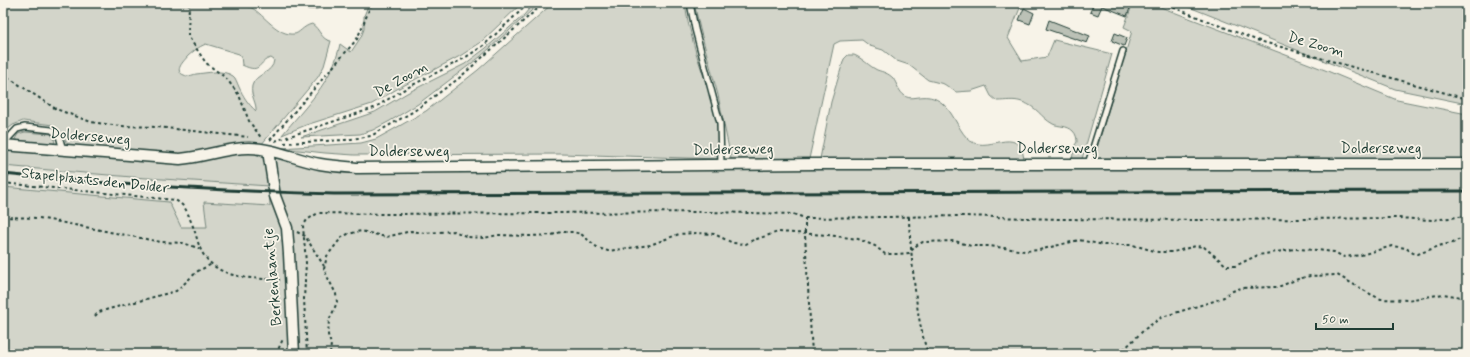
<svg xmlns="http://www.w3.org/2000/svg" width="1470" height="357" font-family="Mynerve,sans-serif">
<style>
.built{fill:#e5e4d9}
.green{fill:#d3d5ca;stroke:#79897f;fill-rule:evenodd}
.building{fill:#bbc1b6;stroke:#1f3d34}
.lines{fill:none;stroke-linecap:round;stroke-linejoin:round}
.lane-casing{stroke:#1f3d34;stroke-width:8}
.street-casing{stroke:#1f3d34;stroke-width:13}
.path{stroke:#1f3d34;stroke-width:2;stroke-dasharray:3 3;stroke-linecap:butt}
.lane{stroke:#f7f3e8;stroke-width:5}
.street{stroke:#f7f3e8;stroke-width:10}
.rail{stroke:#1f3d34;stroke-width:3}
.labels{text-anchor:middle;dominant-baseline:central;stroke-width:3.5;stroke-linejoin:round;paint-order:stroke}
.street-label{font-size:15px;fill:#1f3d34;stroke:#f7f3e8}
</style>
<rect width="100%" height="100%" fill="#f7f3e8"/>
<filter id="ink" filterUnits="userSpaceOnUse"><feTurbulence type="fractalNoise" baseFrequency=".025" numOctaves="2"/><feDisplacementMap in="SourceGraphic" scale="8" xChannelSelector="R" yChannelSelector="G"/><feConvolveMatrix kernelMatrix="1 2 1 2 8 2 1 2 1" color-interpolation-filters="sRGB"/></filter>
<g filter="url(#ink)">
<!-- built -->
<path class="built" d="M3,166l129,11 137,9 1,20 -66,-4 4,25h-27l-107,-33 -71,-7z"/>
<!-- green -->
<path class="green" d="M3,3h232c5,2 12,2 17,5 12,7 26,28 42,26 5,0 9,-8 18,-10 8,5 9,16 19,17l-7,25 -6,11 -57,68 -61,6 -9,2 -11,1 -113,-9 -4,-12 -10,-8 -30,-4 -10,4 -10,8zM206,44l33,10 2,2 1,9c21,10 15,-4 29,-7l3,2c-1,14 -19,13 -22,26 -2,10 5,17 4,25 -8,-7 -13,-15 -17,-24 -2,-4 -3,-9 -6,-11 -10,-7 -26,-3 -37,-2 -4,1 -8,3 -12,1 -11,-4 0,-14 4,-19 6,-5 10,-9 18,-12z
M295,3h38c-16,7 -23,10 -38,0z
M369,3h153l-42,40 -20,13 -63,33 -25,15 -66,21 -24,10c23,-28 51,-54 58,-91l11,8 10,-15 3,-8v-13z
M534,3h6l-60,54 -62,47 -28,17 -17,9 -13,4 -59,3 74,-25 32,-19 58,-29 21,-16 38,-33z
M553,3h132l3,19 8,31 14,42 7,28 2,36 -158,-5 -207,1 -29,-2 -45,-5 81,-5 15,-4 18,-10 32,-18 52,-41z
M694,3h328l-14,35 14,23 25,-4 7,-17 58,14 -30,105h-10l3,-14 2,-3c0,-4 -1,-8 -4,-11 -6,-6 -14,-4 -20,-7 -13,-7 -15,-17 -31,-22 -8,-3 -16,-1 -25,-1l-6,-5 -5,-10 -15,5 -15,1 -12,-8 -16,-4 -19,-15 -12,-4 -14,-11 -13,-4 -8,-6 -22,1 -6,3 -25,115h-78l-13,-64 -18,-66z
M1133,3h17l175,67 72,30 70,14v45l-373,-1 38,-127 -8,-4z
M1179,3h288v101l-72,-15z
M848,55c2,0 4,0 6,0 8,3 15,11 23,15 6,2 11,3 16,8 4,6 6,14 12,18 8,6 21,-6 37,7 11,9 15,24 25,35 18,20 52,-17 57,21h-204l11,-57 13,-43z
M25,132l26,2 3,4 1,6 -41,-3 4,-7z
M3,147l176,17 11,-1 41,-11h20l13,6h16l40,10 806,1 341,-1v186h-1464v-167l166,15 12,25h26l-3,-25 66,4 -1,-20 -137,-9 -129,-11z"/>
<!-- building -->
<path class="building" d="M1094,3h38l-5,13 -25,-10 -4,9 -8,-3z
M1024,8l10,5 -4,11 -11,-4z
M1049,20l41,16 -3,7 -41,-14z
M1115,33l12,5 -3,8 -12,-5z"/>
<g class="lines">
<defs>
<path id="lane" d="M690,3l5,26 25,94 1,42
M3,144l14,-15 8,-2 27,3 7,6 4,14
M1088,164l35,-113"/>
<path id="street" d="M3,145l177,14c24,-2 45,-11 69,-11 25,0 48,12 71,16 12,2 25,3 37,4l457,-4h653
M268,151l7,45 12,32 2,26 5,100"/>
</defs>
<!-- lane casing -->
<use href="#lane" class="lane-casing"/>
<!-- street casing -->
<use href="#street" class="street-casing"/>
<!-- path -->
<path class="path" d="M189,3l-1,33 18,27 20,15 13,17 10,26 13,18
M1162,3l94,37 211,59
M3,74l53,35 35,13 29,4 37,1 91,10
M270,140l87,-101 15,-36
M275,141l99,-33 29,-18 60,-31 20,-13 46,-43
M284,143l61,-3 26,-4 43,-25 44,-32 86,-76
M3,183l172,17c12,7 12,12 17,24 5,11 6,25 14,34 17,22 49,20 74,22
M3,217l36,1 122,24 22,1 18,6
M909,217c0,14 2,28 3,43 3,32 6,64 16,94
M805,218v17l7,119
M297,232l8,4 19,30
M95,316l4,-4 10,-3 67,-18 22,-20 14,-7
M276,354l7,-15
M307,354l-3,-55 2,-36 -3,-37 4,-6 11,-7 70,1 320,-2 85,2 12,4 159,-2 94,3 146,1 193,-2 35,2 35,-4
M330,354l1,-10 -3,-9 1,-15 4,-8 4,-10 -1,-8 -8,-16 -4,-9 3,-13 15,-19 6,-3 13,-3 25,6 25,-6 14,2 29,-2 14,6 16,1 14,-3 32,1 22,-1 9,-3h12l8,2 17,14 10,3 42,-6 29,-11 17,-1 18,1 19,9 13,1 5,-3 27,-9 50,3 30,4 17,7 10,8h14l10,-1 8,-8 6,-3 32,-1 16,5h19l35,5 14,-1 40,-10 25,5h29l25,7h15l23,-6 8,1 23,19h8l23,-11 37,-6 22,1 17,2 10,5 17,-2 31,-9 14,2 7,5 5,1 24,-9 11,-2 14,-8
M1119,354l26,-25 17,-12 52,-16 10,-4 6,-5 11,-4 37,-1 20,-8 12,-3 27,-1 35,20 9,4 26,1 36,-6 24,4"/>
<!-- lane -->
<use href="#lane" class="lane"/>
<!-- street -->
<use href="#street" class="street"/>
<!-- rail -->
<path class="rail" d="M3,174c110,11 221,17 331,20l1133,-3"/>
</g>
</g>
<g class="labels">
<!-- street labels -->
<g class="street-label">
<text transform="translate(1316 45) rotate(16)">De Zoom</text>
<text transform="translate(401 80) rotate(-29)">De Zoom</text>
<text transform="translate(90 137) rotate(5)">Dolderseweg</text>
<text x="1057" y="149">Dolderseweg</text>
<text x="1381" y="149">Dolderseweg</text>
<text transform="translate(733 150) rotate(-1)">Dolderseweg</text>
<text x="409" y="152">Dolderseweg</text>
<text transform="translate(95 181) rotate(6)">Stapelplaats den Dolder</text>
<text transform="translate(273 277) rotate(-95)">Berkenlaantje</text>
</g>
</g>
<!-- margin -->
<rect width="1470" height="357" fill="none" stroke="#f7f3e8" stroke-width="16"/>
<rect x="8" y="8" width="1454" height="341" fill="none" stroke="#1f3d34" stroke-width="1.5" filter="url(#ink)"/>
<!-- scale -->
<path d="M1316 323v6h77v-6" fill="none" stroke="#1f3d34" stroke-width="2"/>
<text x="1322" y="323" font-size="12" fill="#1f3d34" stroke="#f7f3e8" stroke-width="3" paint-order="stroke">50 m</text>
</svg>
